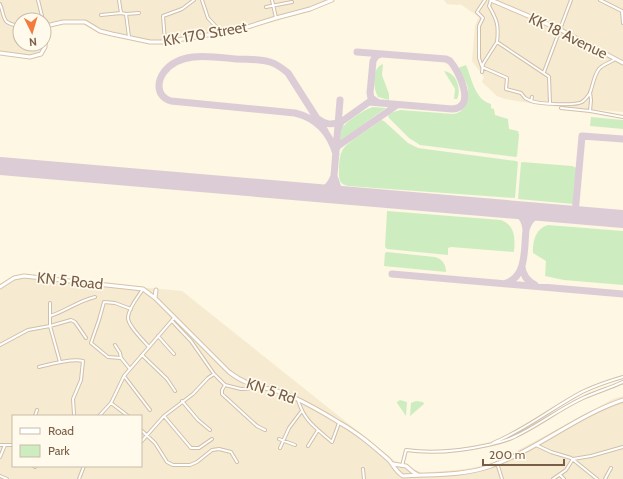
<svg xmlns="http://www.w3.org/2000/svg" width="623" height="479" font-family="Cabin,sans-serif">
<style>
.residential{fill:#f6ead1;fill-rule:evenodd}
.green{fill:#cdedc0}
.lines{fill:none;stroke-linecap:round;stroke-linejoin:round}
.taxiway{stroke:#dcccd6;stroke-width:7}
.runway{stroke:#dcccd6;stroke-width:18}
.street-casing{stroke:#d0bfa9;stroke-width:4}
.secondary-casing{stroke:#d6c2a8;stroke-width:5}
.street{stroke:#fff;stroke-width:2}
.secondary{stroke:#fff;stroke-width:3}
.labels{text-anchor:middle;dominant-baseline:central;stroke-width:3.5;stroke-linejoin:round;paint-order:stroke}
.street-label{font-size:15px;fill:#795e47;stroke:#fffaeb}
</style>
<rect width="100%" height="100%" fill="#fef7e3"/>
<!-- residential -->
<path class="residential" d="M0,0h329l-24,9 -31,8 -37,12 -74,12h-9l-50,-11 -13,-7 -5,-2 -20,-1 -22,3v4v-7h-24v24h23l-2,8 -6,3 -7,1 -28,-4z
M444,0h179v112l-82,-7 -36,-6 -8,-3 -15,-14 2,-5 -12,-16 3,-35 4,-9 -19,-13 -2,1 -11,-1z
M13,276l169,15 213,170 27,12 43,-4 21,-4 18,-7 109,-59 10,-3v83h-623v-193zM13,416h128v50h-128z"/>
<!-- green -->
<path class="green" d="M383,64l-1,11 7,19v6l-11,-3c-5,-9 -7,-29 5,-33z
M466,65c6,14 9,35 25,39v4l3,1 1,6 13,4 1,10 9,2 1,4 -2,21 -1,1 -96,-12 -11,-7 -20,-20 -1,-3 5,-3 8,-2 52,4c12,-1 16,-14 15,-25 -1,-7 -7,-15 -10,-21z
M444,71c12,1 18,18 13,28h-3l1,-10z
M373,107l13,1 -46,33c1,-5 0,-9 2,-13 5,-7 23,-19 31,-21z
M591,117l32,3v9l-33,-3z
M381,120l3,1 24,22 10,5 98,13 2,1 -3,36 -167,-12c-8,-2 -9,-5 -9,-13 0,-7 0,-16 3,-22 3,-8 31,-24 39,-31z
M522,162l50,4 5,2 -4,36 -55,-5 3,-36z
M387,211l114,9c15,6 14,19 13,32l-63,-5 -3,1v7l-61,-6 -2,-2z
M548,225l75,6v54l-59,-5 -19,-4 1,-15 -13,-8c0,-12 2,-24 15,-28z
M387,252l48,5c7,2 11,7 11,15l-62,-6 1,-13z
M400,400l7,2 -1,14 -9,-13v-1z
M416,401l7,1 1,2 -14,12 1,-13z"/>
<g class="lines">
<!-- taxiway -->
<path class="taxiway" d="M340,100l-6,76 4,12 10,7
M377,102l-6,-4 -1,-5 3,-32 3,-5 5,-2
M318,119c7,6 14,6 23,3
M338,129l3,-7 28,-20 83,7c25,-1 7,-38 -2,-48l-4,-2 -89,-7
M325,131l-37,-58c-6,-5 -11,-9 -18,-11 -11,-3 -23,-3 -34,-3 -22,-2 -56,-9 -72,13 -3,4 -5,8 -5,14 0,8 5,13 12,15l124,12c21,5 35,20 41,41
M336,149l2,-3 59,-41
M314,192c11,-1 16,-6 20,-16
M575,214l7,-78 41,3
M526,230c3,-12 11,-16 23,-18
M522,267c1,9 5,14 13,18
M392,274l231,20
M506,283c21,-6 18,-35 20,-53 -1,-12 -7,-18 -18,-21"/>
<!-- runway -->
<path class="runway" d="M0,166l623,53"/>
<defs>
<path id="street" d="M38,0l5,20
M119,0l2,13 5,1 3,23
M202,0l6,18 14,15
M272,0l4,18
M485,0l-8,12 6,6 -4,8v32l3,9 25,11 -1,11 15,4 4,5 6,3
M491,0l-2,6c8,14 10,19 8,36l51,34 1,1 1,26
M600,0l22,11 1,12
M0,4c6,16 1,19 20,22
M266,7l26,-5
M126,14l13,-1
M101,15l20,-2
M165,42l-2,-26 19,-7 12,-9
M482,72l1,-8 14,-22
M544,72l27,-72
M590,92l1,8 -1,11
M532,97l-1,4c8,3 44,5 51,1 3,-2 6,-6 8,-9 3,-8 4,-18 9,-24 4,-5 11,-6 16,-10
M561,108l29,3 33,6
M143,289c-5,8 -14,18 -15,28 -1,8 16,24 21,30
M50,303v23l10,36
M50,316c16,-5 28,-15 45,-19
M172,321l19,20 23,33 11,11 -3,5v4l35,32 8,4
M158,336l16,18
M0,345l28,-15 22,-4 21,-6 4,2 11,16
M115,345l5,8 1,5
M142,355l25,24 8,12
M39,367c12,-3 33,-9 44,-6l-2,19 -8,19 1,15
M130,369l-9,-11 -13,-1 -17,-14 8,-23 5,-18 11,1 16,6
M124,376l26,34
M225,385l16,4 18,-1
M298,400c6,21 18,28 34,42l7,-19
M182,401l16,19 12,10
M111,403l17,13
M35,416l2,-6
M99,416l12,-13 13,-27 50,-58
M164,416l27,32h8l13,-9
M141,430l14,13 12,19 6,3h17l7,-3 15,-12 7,-1 12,3 6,10
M279,439l16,6
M141,442l23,-26 29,-22 15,-16 6,-4
M493,443c32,-13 59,-35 89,-51 13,-6 27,-11 41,-15
M0,445h13
M536,445l15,7 20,6 26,21
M308,446l10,-16
M280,448l9,-20 12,-16
M0,457l5,-12
M497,463l5,16
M34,466l1,1
M402,466l4,-16c27,4 55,1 82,-5 9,-2 18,-4 26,-8 24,-11 45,-28 69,-39 13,-6 27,-10 40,-16
M363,469l1,10
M560,475l4,4
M0,476l7,3
M79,479l5,-13
M553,479l13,-9 7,-11 18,-3 32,-9
M605,479l6,-11"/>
<path id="secondary" d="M491,0l68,29 64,34
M0,53l30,4 11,-3 4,-7 1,-21 17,-4h22l15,9 12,3 38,8h15l73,-12 38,-12 34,-9 22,-9
M0,287l14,-9 10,-2 119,13 12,9 74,74c22,17 37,14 60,23 17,8 35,18 51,28 18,10 33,23 49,37 4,5 8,13 14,16 28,-2 58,0 85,-9 48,-16 87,-51 135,-67
M155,298l1,-8
M393,464l13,2 7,6 5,3"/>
</defs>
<!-- street casing -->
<use href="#street" class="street-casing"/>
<!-- secondary casing -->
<use href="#secondary" class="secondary-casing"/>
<!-- street -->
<use href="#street" class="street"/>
<!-- secondary -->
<use href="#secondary" class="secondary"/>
</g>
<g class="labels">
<!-- street labels -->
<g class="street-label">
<text transform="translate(205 34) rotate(-10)">KK 170 Street</text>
<text transform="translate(568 36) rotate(26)">KK 18 Avenue</text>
<text transform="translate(70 281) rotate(6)">KN 5 Road</text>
<text transform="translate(271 391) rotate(19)">KN 5 Rd</text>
</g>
</g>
<!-- legend -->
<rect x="12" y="415" width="130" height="52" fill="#fffaeb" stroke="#c9bca9"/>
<rect x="20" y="428" width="20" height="6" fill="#ffffff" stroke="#c9bca9"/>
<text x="48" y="435" font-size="12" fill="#795e47">Road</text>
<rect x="20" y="445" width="20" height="12" fill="#cdedc0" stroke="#c9bca9"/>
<text x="48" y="455" font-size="12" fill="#795e47">Park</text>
<!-- north arrow -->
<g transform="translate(32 32) rotate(175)"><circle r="19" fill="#fffaeb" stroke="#c9bca9"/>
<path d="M0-3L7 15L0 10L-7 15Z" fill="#f27b3e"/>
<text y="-6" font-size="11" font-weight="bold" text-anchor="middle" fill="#795e47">N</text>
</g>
<!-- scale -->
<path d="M483 459v6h81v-6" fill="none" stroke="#795e47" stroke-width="2"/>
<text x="489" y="459" font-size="12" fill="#795e47" stroke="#fffaeb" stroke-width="3" paint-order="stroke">200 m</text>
</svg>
